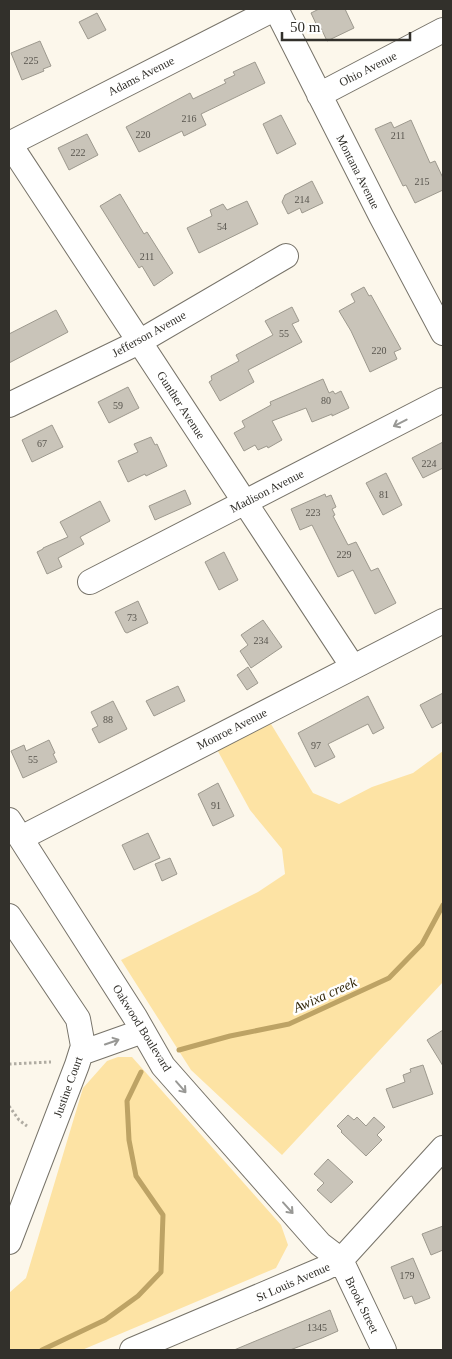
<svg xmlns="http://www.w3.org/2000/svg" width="452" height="1359" font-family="Georgia,serif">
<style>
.green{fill:#fde3a4}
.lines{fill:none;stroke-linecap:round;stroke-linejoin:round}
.stream{stroke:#bda365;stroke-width:5}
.building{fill:#c9c4b9;stroke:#9d998e}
.minor-casing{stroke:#777369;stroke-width:26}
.path{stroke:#b0aca2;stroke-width:3;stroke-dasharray:2.5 2.5;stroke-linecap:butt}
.minor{stroke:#fff;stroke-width:24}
.oneway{stroke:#989895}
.labels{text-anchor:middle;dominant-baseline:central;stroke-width:5;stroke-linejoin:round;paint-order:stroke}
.number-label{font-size:10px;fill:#58554e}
.street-label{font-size:12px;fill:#32302b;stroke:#fff}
.water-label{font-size:14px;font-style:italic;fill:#34290b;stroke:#fff}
</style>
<rect width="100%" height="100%" fill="#fcf7eb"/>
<!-- green -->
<path class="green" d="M271,724l42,69 26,11 33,-17 41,-14 30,-22v231l-161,173 -91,-85 -70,-110 137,-68 27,-18 -3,-25 -32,-39 -36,-66z
M118,1057h14l149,168 7,20 -12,23 -194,82h-73v-57l17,-15 57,-190 24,-27z"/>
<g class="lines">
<!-- stream -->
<path class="stream" d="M179,1050l51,-14 59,-12 100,-46 33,-34 21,-39
M42,1350l63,-30 33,-24 23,-24 2,-57 -27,-39 -7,-36 -2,-39 14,-29"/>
</g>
<!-- building -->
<path class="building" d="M319,9h26l9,19 -27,13 -6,-13 -2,2 -8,-17z
M97,13l9,17 -18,9 -9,-17z
M40,41l11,25 -8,3 1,2 -22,9 -11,-27z
M255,62l10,21 -64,31 5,11 -22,11 -2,-5 -43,21 -13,-25 64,-34 3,6 33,-16 -2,-3 11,-5 -2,-3z
M281,115l15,29 -19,10 -14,-30z
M411,120l19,43 5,-2 8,17v12l-28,13 -9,-18 -3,1 -28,-57 16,-7 3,6z
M87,134l11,21 -29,15 -11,-22z
M312,181l11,22 -21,10 -2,-5 -12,6 -6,-12 3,-7z
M120,194l24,40 3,-2 26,41 -19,13 -12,-20 -3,2 -39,-62z
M247,201l11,23 -59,29 -12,-25 25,-12 -2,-6 13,-6 4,6z
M364,287l5,9 2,-1 30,54 -7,3 3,7 -27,13 -19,-41 -12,-20 16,-9 -4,-8z
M292,307l7,14 -7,3 10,18 -54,28 6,12 -34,19 -11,-19 3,-2 -1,-4 28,-15 -3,-6 37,-20 -8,-14z
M56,310l12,22 -59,31v-29z
M323,379l6,14 4,-2 2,3 6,-3 8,17 -17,8v-2l-20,8 -6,-14 -34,13 10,19 -14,8 -1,-2 -9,4 -3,-5 -11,6 -10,-18 11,-6 -3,-6 29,-16 -1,-3z
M128,387l11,21 -30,15 -11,-21z
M52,425l11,22 -31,15 -10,-22z
M151,437l4,8 2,-1 10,22 -21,10 -1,-2 -17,8 -10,-21 20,-9 -4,-8z
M443,442v26l-20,10 -11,-20z
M386,473l16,32 -19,10 -17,-32z
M185,490l6,14 -36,16 -6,-14z
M325,494l1,3 5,-2 5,12 -4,2 3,6 -2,1 15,29 8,-3 15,29 7,-3 18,35 -21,11 -22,-44 -15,7 -26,-52 -12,5 -9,-21z
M100,501l10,20 -30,16 4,7 -26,14 4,9 -15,7 -10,-22 6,-3v-1l25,-11 -8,-15z
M224,552l14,28 -19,10 -14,-28z
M138,601l10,22 -21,10 -2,-1 -10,-20z
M263,620l19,27 -31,21 -11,-17 8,-6 -7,-10z
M248,667l10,16 -11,7 -10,-15z
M178,686l7,15 -31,15 -8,-15z
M443,693v29l-11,6 -12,-23z
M368,696l16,32 -11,6 -5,-10 -40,20 7,13 -20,10 -17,-34z
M113,701l14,28 -28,14 -7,-14 6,-3 -7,-14z
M49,740l6,13 -2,1 4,8 -34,16 -12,-27 13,-6 2,6z
M218,783l16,33 -21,10 -15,-32z
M148,833l12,25 -26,12 -12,-25z
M170,858l7,16 -15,7 -7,-17z
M443,1030v36l-16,-26z
M423,1065l10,29 -40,14 -7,-19 19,-7 -2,-7 8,-3 -1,-3z
M348,1115l6,5 3,-3 9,9 8,-9 11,10 -8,8 5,5 -16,16 -25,-24 1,-1 -5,-5z
M328,1159l25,23 -22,21 -14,-13 7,-7 -10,-9z
M443,1226v24l-12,5 -9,-21z
M413,1258l17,40 -15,6 -3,-8 -8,3 -13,-32z
M330,1310l8,21 -16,7 -32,12h-56z"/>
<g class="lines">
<defs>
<path id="minor" d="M276,9l105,207 62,117
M319,95l124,-65
M9,143l344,524
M9,144l265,-135
M9,405l130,-63 147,-86
M90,582l353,-182
M9,820l126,197 28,49 157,178 21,16 43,90
M21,838l422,-217
M9,916l69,103 5,27 -6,19 -68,177
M81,1053l62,-22
M132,1350l191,-81 18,-9 102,-112"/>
</defs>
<!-- minor casing -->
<use href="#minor" class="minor-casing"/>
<!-- path -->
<path class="path" d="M9,1064l42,-2
M9,1106l10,14 8,6"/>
<!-- minor -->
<use href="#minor" class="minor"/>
</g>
<!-- one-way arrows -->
<defs><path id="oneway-shaft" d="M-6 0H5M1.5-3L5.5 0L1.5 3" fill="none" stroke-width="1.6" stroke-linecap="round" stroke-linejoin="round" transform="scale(1.25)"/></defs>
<g class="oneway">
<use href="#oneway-shaft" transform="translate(400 423) rotate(153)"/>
<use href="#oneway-shaft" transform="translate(112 1042) rotate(-19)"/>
<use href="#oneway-shaft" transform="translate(181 1087) rotate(49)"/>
<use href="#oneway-shaft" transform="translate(288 1208) rotate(48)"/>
</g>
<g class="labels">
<!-- number labels -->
<g class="number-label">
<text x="31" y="60">225</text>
<text x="189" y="118">216</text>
<text x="143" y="134">220</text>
<text x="398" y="135">211</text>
<text x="78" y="152">222</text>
<text x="422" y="181">215</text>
<text x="302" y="199">214</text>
<text x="222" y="226">54</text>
<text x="147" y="256">211</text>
<text x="284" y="333">55</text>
<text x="379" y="350">220</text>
<text x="326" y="400">80</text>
<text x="118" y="405">59</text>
<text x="42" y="443">67</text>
<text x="429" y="463">224</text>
<text x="384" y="494">81</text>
<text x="313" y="512">223</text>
<text x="344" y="554">229</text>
<text x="132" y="617">73</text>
<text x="261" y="640">234</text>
<text x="108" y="719">88</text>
<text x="316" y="745">97</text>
<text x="33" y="759">55</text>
<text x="216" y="805">91</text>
<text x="407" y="1275">179</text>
<text x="317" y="1327">1345</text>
</g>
<!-- street labels -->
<g class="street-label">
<text transform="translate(368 69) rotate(-27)">Ohio Avenue</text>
<text transform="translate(141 76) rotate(-27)">Adams Avenue</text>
<text transform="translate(358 172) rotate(63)">Montana Avenue</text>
<text transform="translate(149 334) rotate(-29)">Jefferson Avenue</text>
<text transform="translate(181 405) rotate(57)">Gunther Avenue</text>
<text transform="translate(267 491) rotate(-27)">Madison Avenue</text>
<text transform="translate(232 729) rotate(-27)">Monroe Avenue</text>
<text transform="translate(142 1028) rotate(58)">Oakwood Boulevard</text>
<text transform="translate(68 1087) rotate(-70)">Justine Court</text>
<text transform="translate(293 1282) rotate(-24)">St Louis Avenue</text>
<text transform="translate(362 1305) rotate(64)">Brook Street</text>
</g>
<!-- water labels -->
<g class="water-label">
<text transform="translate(325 995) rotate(-24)">Awixa creek</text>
</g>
</g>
<!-- border -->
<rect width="452" height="1359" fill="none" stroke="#32302b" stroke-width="20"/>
<!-- scale -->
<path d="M282 32v8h128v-8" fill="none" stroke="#32302b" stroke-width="2.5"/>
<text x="290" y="32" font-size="15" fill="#32302b" stroke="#ffffff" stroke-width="4" paint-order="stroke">50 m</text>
</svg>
